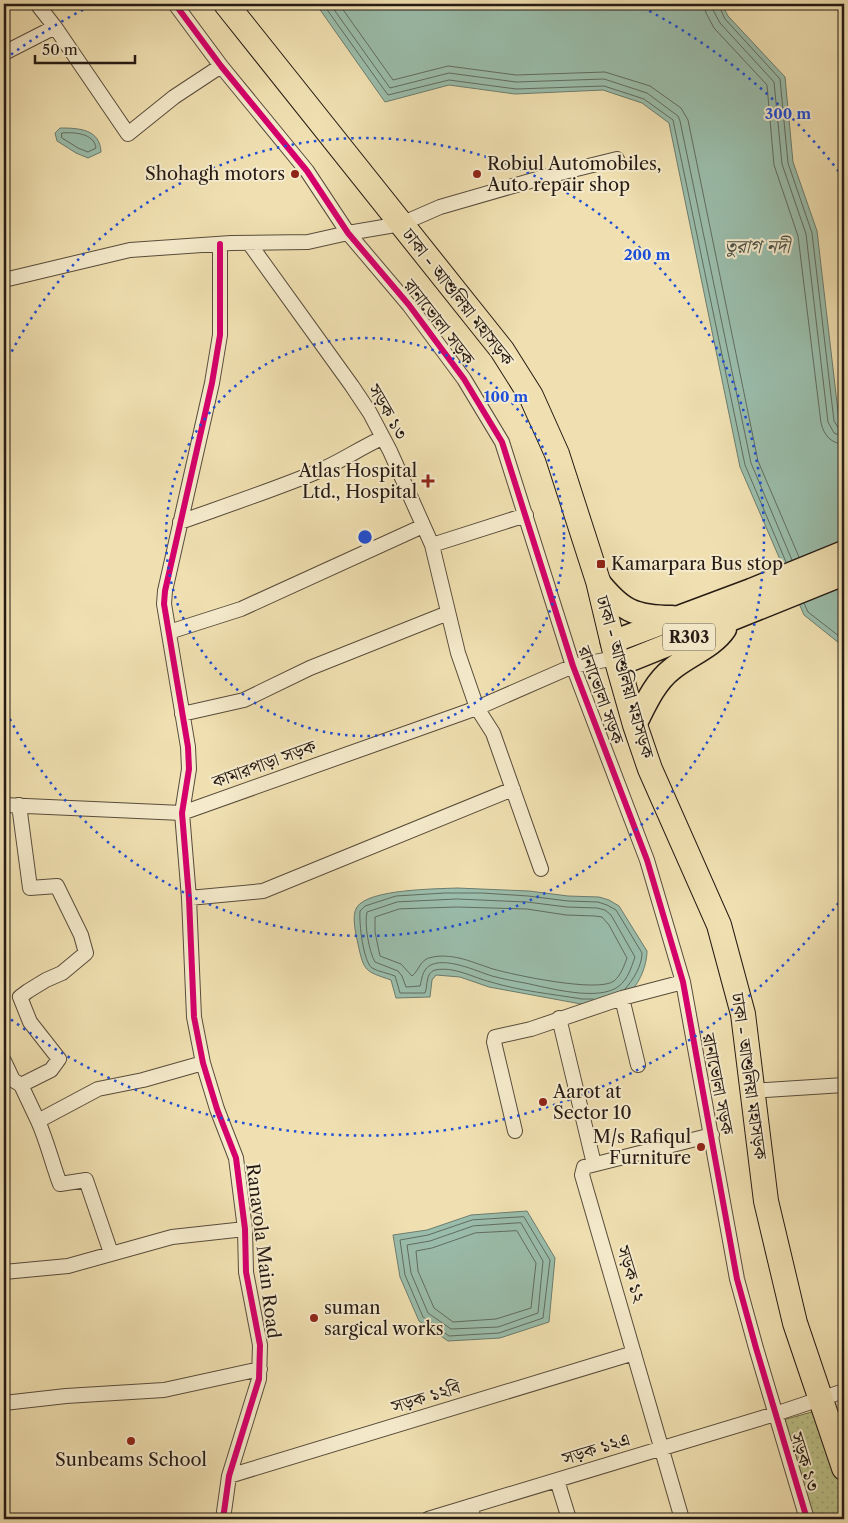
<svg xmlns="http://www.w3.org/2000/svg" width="848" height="1523" font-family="'Libre Caslon Text','Noto Serif Bengali',serif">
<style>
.grass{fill:url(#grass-dots);stroke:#706e4f}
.water{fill:#9abdab;stroke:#6b7c6f}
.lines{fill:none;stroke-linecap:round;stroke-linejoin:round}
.shore{stroke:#606c60;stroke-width:1}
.minor-casing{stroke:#584c3b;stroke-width:16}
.primary-casing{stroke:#251a14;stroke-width:25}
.trunk-casing{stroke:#251a14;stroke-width:26}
.minor{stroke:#f5ebcc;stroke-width:14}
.primary{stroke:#f0e0b1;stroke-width:22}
.trunk{stroke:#f0e0b1;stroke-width:24}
.cycleway-casing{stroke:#f5ebcc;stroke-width:9}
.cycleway{stroke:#d6006c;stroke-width:6}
.ring{fill:none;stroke:#1d4ed8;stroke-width:2.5;stroke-dasharray:2.5 5}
.poi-dot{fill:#8f2418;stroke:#f5ebcc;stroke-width:2}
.labels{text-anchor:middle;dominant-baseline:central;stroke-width:4;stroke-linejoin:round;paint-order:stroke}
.shield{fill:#f5ebcc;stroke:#63594b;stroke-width:1}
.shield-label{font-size:16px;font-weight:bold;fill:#251a14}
.poi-label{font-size:18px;fill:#251a14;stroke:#f5ebcc;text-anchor:start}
.street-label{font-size:18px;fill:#251a14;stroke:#f5ebcc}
.water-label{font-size:19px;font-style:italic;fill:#4e5349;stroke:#f5ebcc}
.centre{fill:#1d4ed8;stroke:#f5ebcc;stroke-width:2.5}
.ring-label{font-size:15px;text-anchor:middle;font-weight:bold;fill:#1d4ed8;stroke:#f5ebcc;stroke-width:4;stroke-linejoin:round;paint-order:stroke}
</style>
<defs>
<pattern id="grass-dots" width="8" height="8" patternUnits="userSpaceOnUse" patternTransform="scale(1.25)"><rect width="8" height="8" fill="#bcc28a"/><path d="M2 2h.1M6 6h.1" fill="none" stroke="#a1a676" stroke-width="1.8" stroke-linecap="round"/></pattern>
</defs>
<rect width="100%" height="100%" fill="#f0e0b1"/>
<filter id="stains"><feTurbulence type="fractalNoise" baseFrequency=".004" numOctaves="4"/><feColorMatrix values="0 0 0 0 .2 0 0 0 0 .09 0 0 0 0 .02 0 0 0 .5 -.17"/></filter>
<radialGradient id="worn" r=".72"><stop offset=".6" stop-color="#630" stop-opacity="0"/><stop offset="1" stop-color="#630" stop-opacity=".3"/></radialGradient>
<!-- grass -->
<path class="grass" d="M819,1410l25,80v29h-31l-30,-99z"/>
<!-- water -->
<path class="water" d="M316,4h406l6,12 57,61 8,85 24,69 22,189 5,10v217l-40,-32 -64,-148 -71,-344 -27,-20 -39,-13 -88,4 -66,-9 -64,17z
M60,128c19,0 40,1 41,24l-13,6 -12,-5 -19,-12 -2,-8z
M457,888l72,3 39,5 31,1 10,3 10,6 28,45c0,15 -9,38 -23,45 -10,6 -31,8 -43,8l-92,-17 -29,-10 -24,-2 -4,5 -2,17 -34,1 -5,-18c-26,-9 -27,-8 -33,-36 -2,-10 -7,-28 -1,-37 12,-18 79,-18 100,-19z
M843,1103l1,4v45l-4,-27z
M527,1211l28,47 -6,64 -49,16 -52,3 -29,-20 -19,-44 -7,-42 34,-5 44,-15z"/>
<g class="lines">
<!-- shore -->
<path class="shore" d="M323,4l65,91 61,-15 67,9 88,-3 40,13 29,21 72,345 41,97
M330,4l60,84 59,-15 67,9 88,-3 43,14 31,23 2,5 71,342 41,97
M339,4l54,76 55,-14 68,9 89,-3 45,14 31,22 7,12 70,341 41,96
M704,4l2,9 8,15 53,57 7,80 24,71 23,187c3,12 10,21 23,21
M712,4l1,6 7,13 54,59 8,82 24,70 22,188 6,11 10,4
M718,4l7,15 55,60 8,84 24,70 22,188 5,8 5,2
M62,133c12,-1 32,0 34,15l-8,4 -10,-4 -16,-10z
M804,603l4,9 36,28
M457,899l70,3 40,5 30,1 8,2 6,5 24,42c-4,11 -7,22 -16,29 -20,16 -70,2 -94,-3 -11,-2 -22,-4 -33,-7 -16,-5 -47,-20 -63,-10 -7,5 -7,13 -9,20l-14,1 -4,-11 -4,-5 -23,-9c-6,-10 -11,-39 -8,-50l30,-10z
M457,907l70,2 39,6 29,1 7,1 7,8 18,33c-3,8 -6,17 -13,23 -16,12 -100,-6 -121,-12 -19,-6 -39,-16 -60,-12 -14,2 -13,13 -21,19l-11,-12 -21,-8 -5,-24v-15l24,-8z
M593,999h-11c-30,-5 -62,-8 -91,-17 -17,-4 -37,-16 -56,-12 -10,3 -7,16 -10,23h-25l-5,-17c-7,-3 -16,-4 -23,-8 -9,-7 -13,-45 -12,-57l5,-5 31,-10 49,-3h37l46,3 40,5 30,1 9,3 9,5 26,43c0,13 -9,27 -17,36
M524,1217l26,43 -7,58 -44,15 -50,3 -26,-19 -18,-42 -5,-35 28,-5 44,-15z
M521,1223l22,38 -5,52 -40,14 -47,2 -23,-16 -17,-40 -4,-28 23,-4 43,-15z
M517,1231l19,32 -5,45 -35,11 -43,3 -19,-14 -16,-37 -2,-20 16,-3 43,-15z"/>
<defs>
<path id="minor" d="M37,4l18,23 73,107 46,-37 47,-31
M175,4l46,62 86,105 41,62 61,72 55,74 38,63 71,224 74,194 36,122 54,297 19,69 51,171
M4,53l51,-26
M249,243l103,143 18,27 20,38 42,94 26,108 19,55 16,25 48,136
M220,244v91l-8,48 -47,208 -1,13 24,143 1,22 -7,44 7,85 5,119 9,46 14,46 19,49 9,71 1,43 14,73 -1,34 -30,97 -6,43
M4,280l126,-30 101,-7 77,-1 40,-9 53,-9 39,-17 104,-30 73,-18
M180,522c45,-16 90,-31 134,-49 25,-10 44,-24 68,-35
M432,545l94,-30
M169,632l72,-23 182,-83
M182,714l62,-14 66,-32 138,-55
M4,805l178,8 295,-105 96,-42 48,-9
M19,805l11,83 27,-2 24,49 5,18 -24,20 -16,7 -18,11 -8,6 10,25 29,37 -8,11 -30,15 17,36
M189,898l74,-7 250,-102
M622,998l16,67
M559,1018l35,146
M4,1061l9,19 8,5
M752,1091l92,-6
M515,1131l-21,-89 1,-5 36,-8 91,-31 61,-16
M111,1253l-25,-73 -26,4c-8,-21 -13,-43 -22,-63l60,-32 45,-9 60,-17
M4,1272l64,-6 104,-29 73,-8
M4,1403l62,-7 98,-6 96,-21
M229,1476l405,-123
M557,1480l12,39
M470,1506l4,13
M428,1519l347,-105 69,-23
M682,1519l-100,-344 2,-8 128,-32"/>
<path id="primary" d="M598,581c23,29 36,36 74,36
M612,642l139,-52 93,-38
M618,665l226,-91
M635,725c10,-20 20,-43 37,-56 17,-14 41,-22 53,-40"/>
<path id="trunk" d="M226,4l276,346 29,46 26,58 41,127 20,84 17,60 15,44 69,156 24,89 23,187 29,122 49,145"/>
</defs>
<!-- minor casing -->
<use href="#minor" class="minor-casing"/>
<!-- primary casing -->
<use href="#primary" class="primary-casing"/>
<!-- trunk casing -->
<use href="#trunk" class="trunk-casing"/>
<!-- minor -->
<use href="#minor" class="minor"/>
<!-- primary -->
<use href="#primary" class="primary"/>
<!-- trunk -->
<use href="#trunk" class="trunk"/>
<defs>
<path id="cycleway" d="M175,4l46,62 86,105 41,62 61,72 55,74 38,63 71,224 74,194 36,122 54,297 19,69 51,171
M220,244v91l-8,48 -47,208 -1,13 24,143 1,22 -7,44 7,85 5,119 9,46 14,46 19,49 9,71 1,43 14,73 -1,34 -30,97 -6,43"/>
</defs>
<!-- cycleway casing -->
<use href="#cycleway" class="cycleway-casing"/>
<!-- cycleway -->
<use href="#cycleway" class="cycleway"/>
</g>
<!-- distance rings -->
<g class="ring">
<circle cx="365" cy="537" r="199"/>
<path d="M5 365A399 399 0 1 1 5 709"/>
<path d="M843 897A598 598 0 0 1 5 1015M5 59A598 598 0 0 1 94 4M636 4A598 598 0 0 1 843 177"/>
</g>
<!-- markers -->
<g class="poi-dot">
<circle cx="295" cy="174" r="5"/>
<circle cx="477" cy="174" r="5"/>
<path d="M425.5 473.5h5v5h5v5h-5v5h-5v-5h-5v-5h5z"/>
<rect x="596" y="559" width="10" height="10" rx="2.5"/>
<circle cx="543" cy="1102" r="5"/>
<circle cx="701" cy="1147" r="5"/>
<circle cx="314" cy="1318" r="5"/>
<circle cx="131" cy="1441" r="5"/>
</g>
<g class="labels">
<!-- shield labels -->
<rect class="shield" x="663" y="623.5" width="52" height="27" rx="4"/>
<g class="shield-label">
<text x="689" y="637">R303</text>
</g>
<!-- poi labels -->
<g class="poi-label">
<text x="487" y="164">Robiul Automobiles,<tspan x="487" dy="21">Auto repair shop</tspan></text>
<text x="285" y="174" text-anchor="end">Shohagh motors</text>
<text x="417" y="471" text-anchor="end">Atlas Hospital<tspan x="417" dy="21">Ltd., Hospital</tspan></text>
<text x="611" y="564">Kamarpara Bus stop</text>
<text x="553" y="1092">Aarot at<tspan x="553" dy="21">Sector 10</tspan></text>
<text x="691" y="1137" text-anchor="end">M/s Rafiqul<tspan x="691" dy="21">Furniture</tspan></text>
<text x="324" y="1308">suman<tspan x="324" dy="21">sargical works</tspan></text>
<text x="131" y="1460" text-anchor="middle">Sunbeams School</text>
</g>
<!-- street labels -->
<g class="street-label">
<text transform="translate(458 297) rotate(52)">ঢাকা - আশুলিয়া মহাসড়ক</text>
<text transform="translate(439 322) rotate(52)">রানাভোলা সড়ক</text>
<text transform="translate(388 412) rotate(60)">সড়ক ১৩</text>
<text transform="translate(625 677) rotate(74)">ঢাকা - আশুলিয়া মহাসড়ক</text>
<text transform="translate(601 695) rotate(70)">রানাভোলা সড়ক</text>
<text transform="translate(264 764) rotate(-20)">কামারপাড়া সড়ক</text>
<text transform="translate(749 1076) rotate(82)">ঢাকা - আশুলিয়া মহাসড়ক</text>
<text transform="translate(718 1084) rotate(79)">রানাভোলা সড়ক</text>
<text transform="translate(263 1251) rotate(83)">Ranavola Main Road</text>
<text transform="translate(631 1274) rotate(73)">সড়ক ১২</text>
<text transform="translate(426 1397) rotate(-17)">সড়ক ১২বি</text>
<text transform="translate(596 1449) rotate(-17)">সড়ক ১২এ</text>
<text transform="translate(805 1462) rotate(73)">সড়ক ১৩</text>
</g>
<!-- water labels -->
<g class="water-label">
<text x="757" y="246">তুরাগ নদী</text>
</g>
</g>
<circle cx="365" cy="537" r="8" class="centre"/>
<g class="ring-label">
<text x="788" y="119">300 m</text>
<text x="647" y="260">200 m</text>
<text x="506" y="402">100 m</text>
</g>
<!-- margin -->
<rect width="848" height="1523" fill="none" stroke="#f0e0b1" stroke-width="20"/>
<rect x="5" y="5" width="838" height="1513" fill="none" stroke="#251a14" stroke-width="2.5"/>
<rect x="10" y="10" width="828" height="1503" fill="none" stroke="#251a14"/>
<!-- scale -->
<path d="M35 55v8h100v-8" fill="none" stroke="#251a14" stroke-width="2.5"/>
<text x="42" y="55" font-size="15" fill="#251a14" stroke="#f5ebcc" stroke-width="4" paint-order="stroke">50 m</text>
<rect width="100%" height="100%" filter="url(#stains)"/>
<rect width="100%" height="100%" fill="url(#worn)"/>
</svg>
